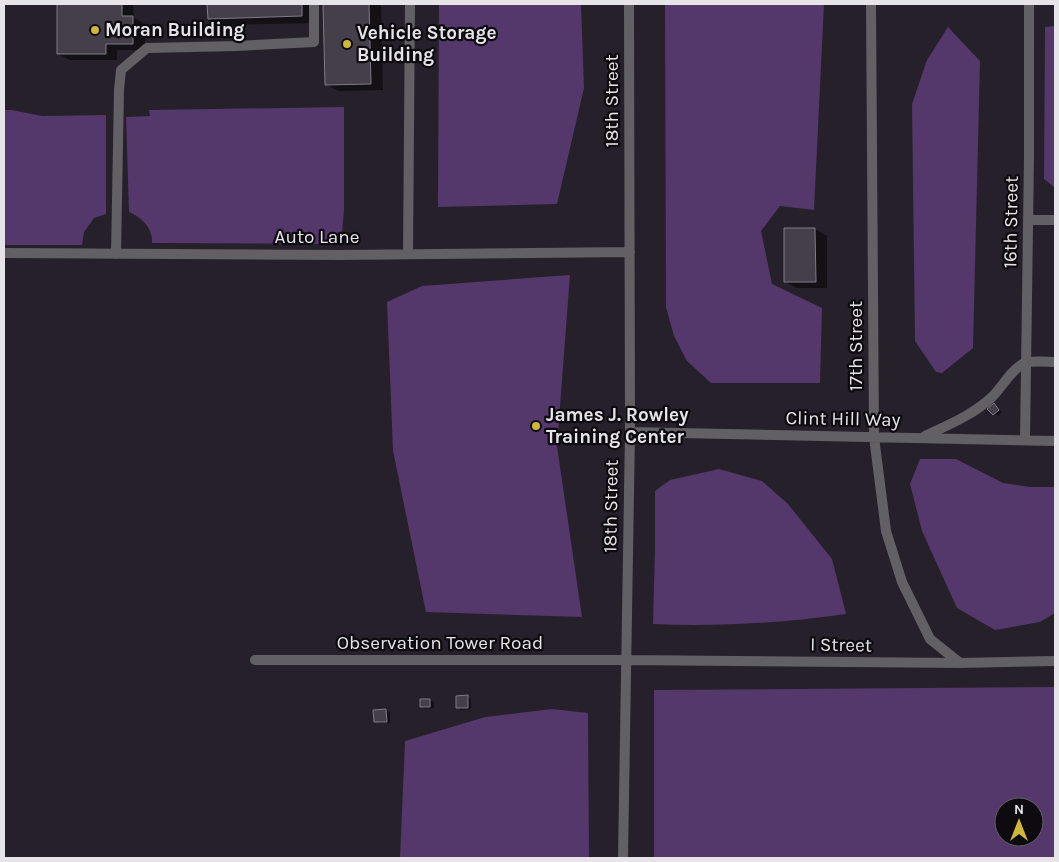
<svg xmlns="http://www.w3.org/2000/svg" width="1059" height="862" font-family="Karla,sans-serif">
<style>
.green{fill:#54376b;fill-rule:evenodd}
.shadow{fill:#0007}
.building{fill:#443f49;stroke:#807a86}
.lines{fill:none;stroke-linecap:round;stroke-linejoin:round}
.service{stroke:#626064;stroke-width:10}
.poi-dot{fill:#cfb837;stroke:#0d0b0f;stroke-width:2}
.labels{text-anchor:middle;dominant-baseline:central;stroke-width:4.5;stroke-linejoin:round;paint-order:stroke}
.poi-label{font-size:19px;font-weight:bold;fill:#e6e3e9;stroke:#0d0b0f;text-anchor:start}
.street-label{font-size:19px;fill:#e6e3e9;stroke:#0d0b0f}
</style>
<rect width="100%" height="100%" fill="#252029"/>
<!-- green -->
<path class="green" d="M439,4h142l3,84 -27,116 -119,3z
M665,4h159l-10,206 -34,-4 -19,25 11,53 50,24 -2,75h-109l-24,-22 -13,-25 -8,-29z
M1055,26v162l-11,-9 1,-152z
M948,27l32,34 -7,287 -31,25 -6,-1 -21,-31 -3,-237 15,-44z
M344,107v103l-3,34 -189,-1c1,-15 -10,-25 -23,-31l-3,-95 24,-1 -1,-6z
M4,110h8l30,6 64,-1v99l-12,4 -10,14 -2,13h-78z
M570,275l-13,171 25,171 -156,-5 -33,-161 -6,-149 35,-16z
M920,459h36l47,24 27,4h25v126l-15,9 -45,8 -38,-22 -35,-77 -12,-47z
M719,469l43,12 26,23 44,55 14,55c-64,9 -129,13 -193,10l2,-75v-58l15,-11z
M1055,687v171h-401v-168zM1004,807h30v30h-30z
M552,709l36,4 1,145h-189l5,-117 80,-24z"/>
<!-- shadow -->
<path class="shadow" d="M58,4h75l1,14 11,6v26h-28v10h-47l-12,-6z
M209,4h104l1,19 -93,2 -12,-7z
M324,4h57l2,86 -45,1 -12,-7z
M785,229h30l12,7v52h-30l-12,-6z
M994,405l8,7 -4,4 -9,-7z
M468,697l3,2v10l-10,1 -3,-2z
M422,700h8l4,2v6l-9,1 -3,-2z
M386,711l4,1v11h-11l-4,-2z"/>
<!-- building -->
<path class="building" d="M57,4h65v12h11v28h-27v10h-49z
M207,4h95v12l-94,3z
M323,4h46l2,80 -46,1z
M784,228h31l1,54h-32z
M994,403l5,7 -6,5 -6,-6z
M468,695v13h-12v-12z
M420,699h10v8h-10z
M386,709l1,13h-13l-1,-12z"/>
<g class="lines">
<!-- service -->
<path class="service" d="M871,4l3,433 12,94 16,51 28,57 30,24
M1028,220h27
M4,253l336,2 290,-3
M116,254l3,-164 2,-20 26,-22 90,-2 77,-4v-38
M408,254l2,-250
M630,432l425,9
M925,436c23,-11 48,-21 67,-39 11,-11 18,-26 32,-34 7,-3 24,-1 31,-1
M1025,440l4,-284v-152
M255,660h371l334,3 95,-2
M623,858l7,-426 -1,-428"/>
</g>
<!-- markers -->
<g class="poi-dot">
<circle cx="95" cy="30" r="5"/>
<circle cx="347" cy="44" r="5"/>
<circle cx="536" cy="426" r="5"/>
</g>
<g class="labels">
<!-- poi labels -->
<g class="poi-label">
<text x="105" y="30">Moran Building</text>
<text x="357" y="33">Vehicle Storage<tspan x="357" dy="22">Building</tspan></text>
<text x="546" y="415">James J. Rowley<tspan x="546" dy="22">Training Center</tspan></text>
</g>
<!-- street labels -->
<g class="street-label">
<text transform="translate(612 101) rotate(-90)">18th Street</text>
<text transform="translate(1011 222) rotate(-89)">16th Street</text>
<text x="317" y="237">Auto Lane</text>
<text transform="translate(856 346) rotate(-90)">17th Street</text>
<text transform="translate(843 419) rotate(1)">Clint Hill Way</text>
<text transform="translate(611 506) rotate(-89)">18th Street</text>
<text x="440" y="643">Observation Tower Road</text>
<text transform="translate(841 645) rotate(1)">I Street</text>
</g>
</g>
<!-- border -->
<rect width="1059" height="862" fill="none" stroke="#e6e3e9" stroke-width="10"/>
<!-- north arrow -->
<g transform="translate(1019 822)"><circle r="24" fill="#0d0b0f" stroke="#646166"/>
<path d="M0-4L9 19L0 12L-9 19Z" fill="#cfb837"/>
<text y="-8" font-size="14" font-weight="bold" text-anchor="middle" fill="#e6e3e9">N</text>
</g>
</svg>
